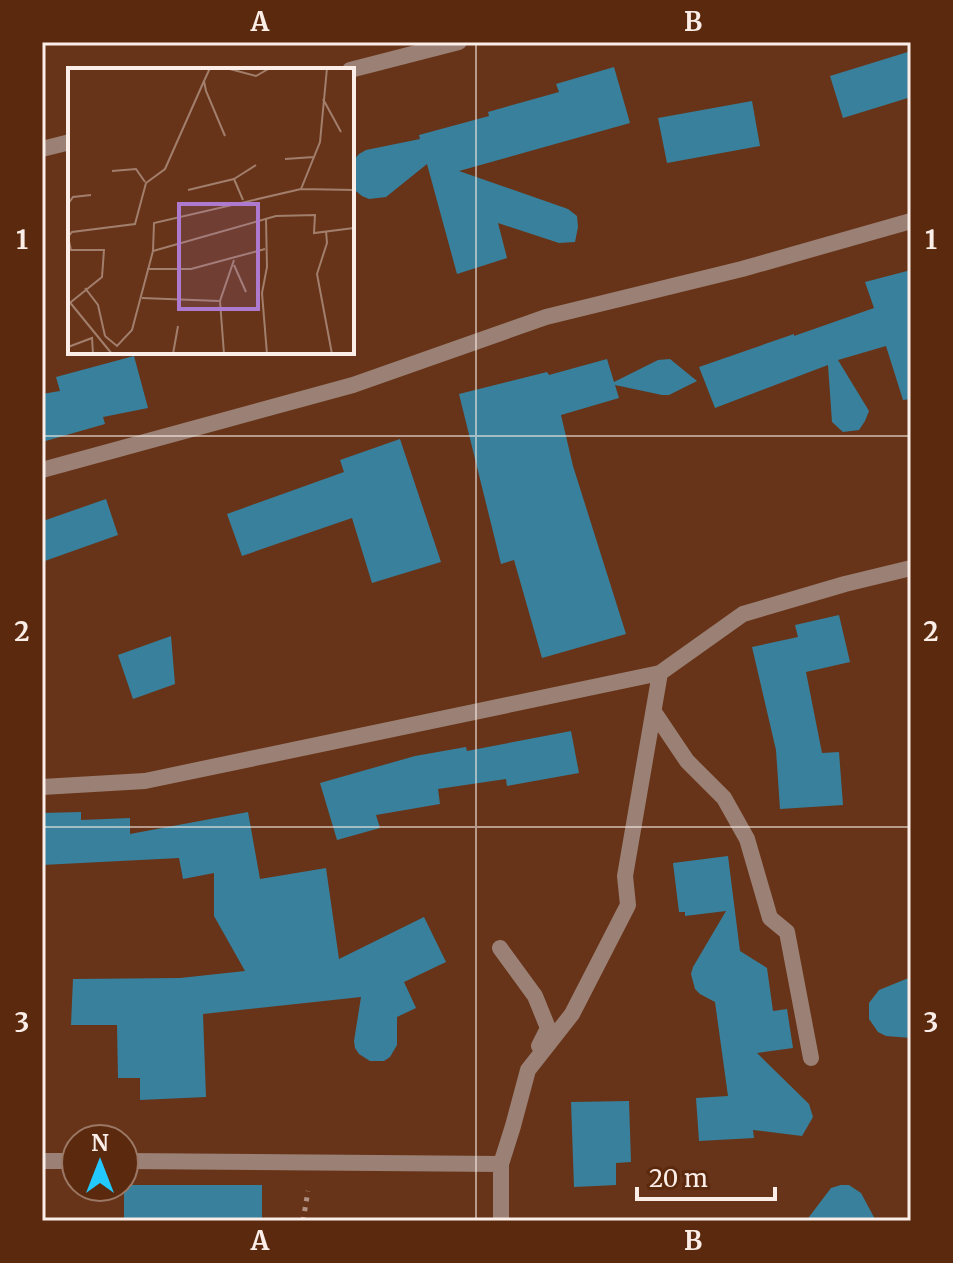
<svg xmlns="http://www.w3.org/2000/svg" width="953" height="1263" font-family="Merriweather,serif">
<style>
.building{fill:#38809c}
.lines{fill:none;stroke-linecap:round;stroke-linejoin:round}
.path{stroke:#b09080;stroke-width:5;stroke-dasharray:4 6;stroke-linecap:butt}
.minor{stroke:#9b8175;stroke-width:16}
.grid{fill:none;stroke:#fbeee8;stroke-width:2;stroke-opacity:0.55}
.inset-road{fill:none;stroke:#a27e6c;stroke-width:2}
.view{fill:#ae7acf;fill-opacity:0.15;stroke:#ae7acf;stroke-width:4}
.inset-edge{fill:none;stroke:#fbeee8;stroke-width:4}
.neatline{fill:none;stroke:#fbeee8;stroke-width:3}
.grid-label{font-size:26px;text-anchor:middle;font-weight:bold;fill:#fbeee8}
</style>
<rect width="100%" height="100%" fill="#673419"/>
<!-- building -->
<path class="building" d="M911,51v46l-68,21 -13,-42z
M614,67l16,56 -171,48 109,38 9,7 1,11 -3,15 -16,1 -61,-20 9,35 -50,16 -30,-110 -41,33 -17,2 -7,-3 -10,-8v-26l7,-8 7,-4 54,-11 -1,-4 70,-19 -1,-4 71,-20 -3,-8z
M752,101l8,45 -93,17 -9,-45z
M911,270v129l-8,1 -17,-54 -48,14 31,51 -4,10 -6,9 -16,2 -11,-10 -4,-57 -113,43 -16,-41 95,-33v2l80,-28 -9,-26z
M134,356l14,52 -45,9 2,7 -63,18v-48l18,-3 -4,-14z
M607,359l7,23 44,-22 12,-1 27,22 -28,14h-7l-47,-10 4,13 -58,17 12,51 53,168 -84,24 -28,-98 -13,4 -42,-170 88,-22 2,3z
M400,439l41,123 -69,21 -20,-65 -110,38 -15,-42 117,-42 -4,-12z
M106,499l12,36 -76,27 1,-41z
M839,615l11,47 -44,10 16,81 17,-1 4,53 -63,4 -4,-59 -24,-103 46,-10 -3,-12z
M171,636l4,48 -42,15 -15,-44z
M571,731l8,42 -72,13 -1,-7 -68,10 2,15 -64,11 4,13 -43,12 -17,-57 95,-27 51,-9 1,4z
M81,812v8l49,-2v16l118,-22 12,67 66,-11 13,91 85,-42 22,45 -42,20 12,26 -19,9v28l-7,12 -6,4h-14l-11,-7 -4,-6 -1,-7 7,-44 -158,17 3,83 -66,3v-22h-22l-1,-53h-46l2,-46 107,-1 65,-7 -31,-55v-43l-31,6 -4,-21 -137,7v-52z
M728,856l12,95 27,17 6,43 14,-2 6,39 -36,5 52,51 4,13 -11,19 -49,-6 1,8 -55,3 -3,-43 32,-2 -13,-94 -15,-8 -5,-5 -4,-15 2,-7 33,-56 -41,5v-4h-6l-6,-49z
M911,977v61l-25,-2 -8,-4 -9,-13v-16l10,-13z
M629,1101l2,61 -15,1v22l-42,2 -3,-85z
M124,1185h138v36h-138z
M841,1185h8l12,8 15,28h-70l25,-33z"/>
<g class="lines">
<!-- path -->
<path class="path" d="M303,1221l5,-30"/>
<!-- minor -->
<path class="minor" d="M350,70l109,-28
M42,149l28,-7
M42,470l311,-85 193,-68 196,-48 169,-48
M654,712l33,49 37,37 23,41 23,79 17,14 24,126
M42,787l103,-6 515,-108 83,-59 102,-30 66,-16
M500,948l35,48 13,32 -9,18
M42,1161h34
M124,1161l377,3
M501,1221v-57l12,-38 15,-56 44,-56 56,-109 -3,-29 35,-203"/>
</g>
<!-- grid -->
<path class="grid" d="M476,42v1179M42,436h869M42,827h869"/>
<!-- overview -->
<g transform="translate(68 68)">
<rect width="286" height="286" fill="#673419"/>
<path class="inset-road" d="M142,0l-6,13 2,10 19,45M158,0l30,8 14,-8M255,31l18,33M217,91l29,-2M44,103l24,-2 9,13M166,111l22,-14M233,121l19,-47 7,-74M120,122l46,-11 9,21M0,136l5,-7 18,-2M198,151l1,48 -5,26 5,61M258,163l1,12 -10,31 15,80M0,169l4,-5 63,-8 11,-41 19,-14 39,-88M0,169l3,13h33l-2,27 -31,25M85,183l123,-35 39,-1 -1,18 40,-5M166,197l12,27M79,201h44l74,-20M17,220l13,17 7,31M74,230l77,3M0,232l44,54M37,268l12,10 15,-16 21,-79 1,-28 147,-34 53,1M0,279l24,-9 1,16M105,286l5,-28M156,286l-4,-53 14,-41"/>
<path class="view" d="M111,136h79v105h-79z"/>
<rect width="286" height="286" class="inset-edge"/>
</g>
<!-- border -->
<rect width="953" height="1263" fill="none" stroke="#5b290d" stroke-width="88"/>
<!-- north arrow -->
<g transform="translate(100 1163)"><circle r="38" fill="#5b290d" stroke="#9b7865" stroke-width="2"/>
<path d="M0-6L14 30L0 20L-14 30Z" fill="#23c9fe"/>
<text y="-12" font-size="22" font-weight="bold" text-anchor="middle" fill="#fbeee8">N</text>
</g>
<!-- scale -->
<path d="M637 1187v12h138v-12" fill="none" stroke="#fbeee8" stroke-width="4"/>
<text x="649" y="1187" font-size="24" fill="#fbeee8" stroke="#5b290d" stroke-width="6" paint-order="stroke">20 m</text>
<rect x="44" y="44" width="865" height="1175" class="neatline"/>
<g class="grid-label">
<text x="260" y="31">A</text>
<text x="693" y="31">B</text>
<text x="22" y="249">1</text>
<text x="931" y="249">1</text>
<text x="22" y="641">2</text>
<text x="931" y="641">2</text>
<text x="22" y="1032">3</text>
<text x="931" y="1032">3</text>
<text x="260" y="1250">A</text>
<text x="693" y="1250">B</text>
</g>
</svg>
